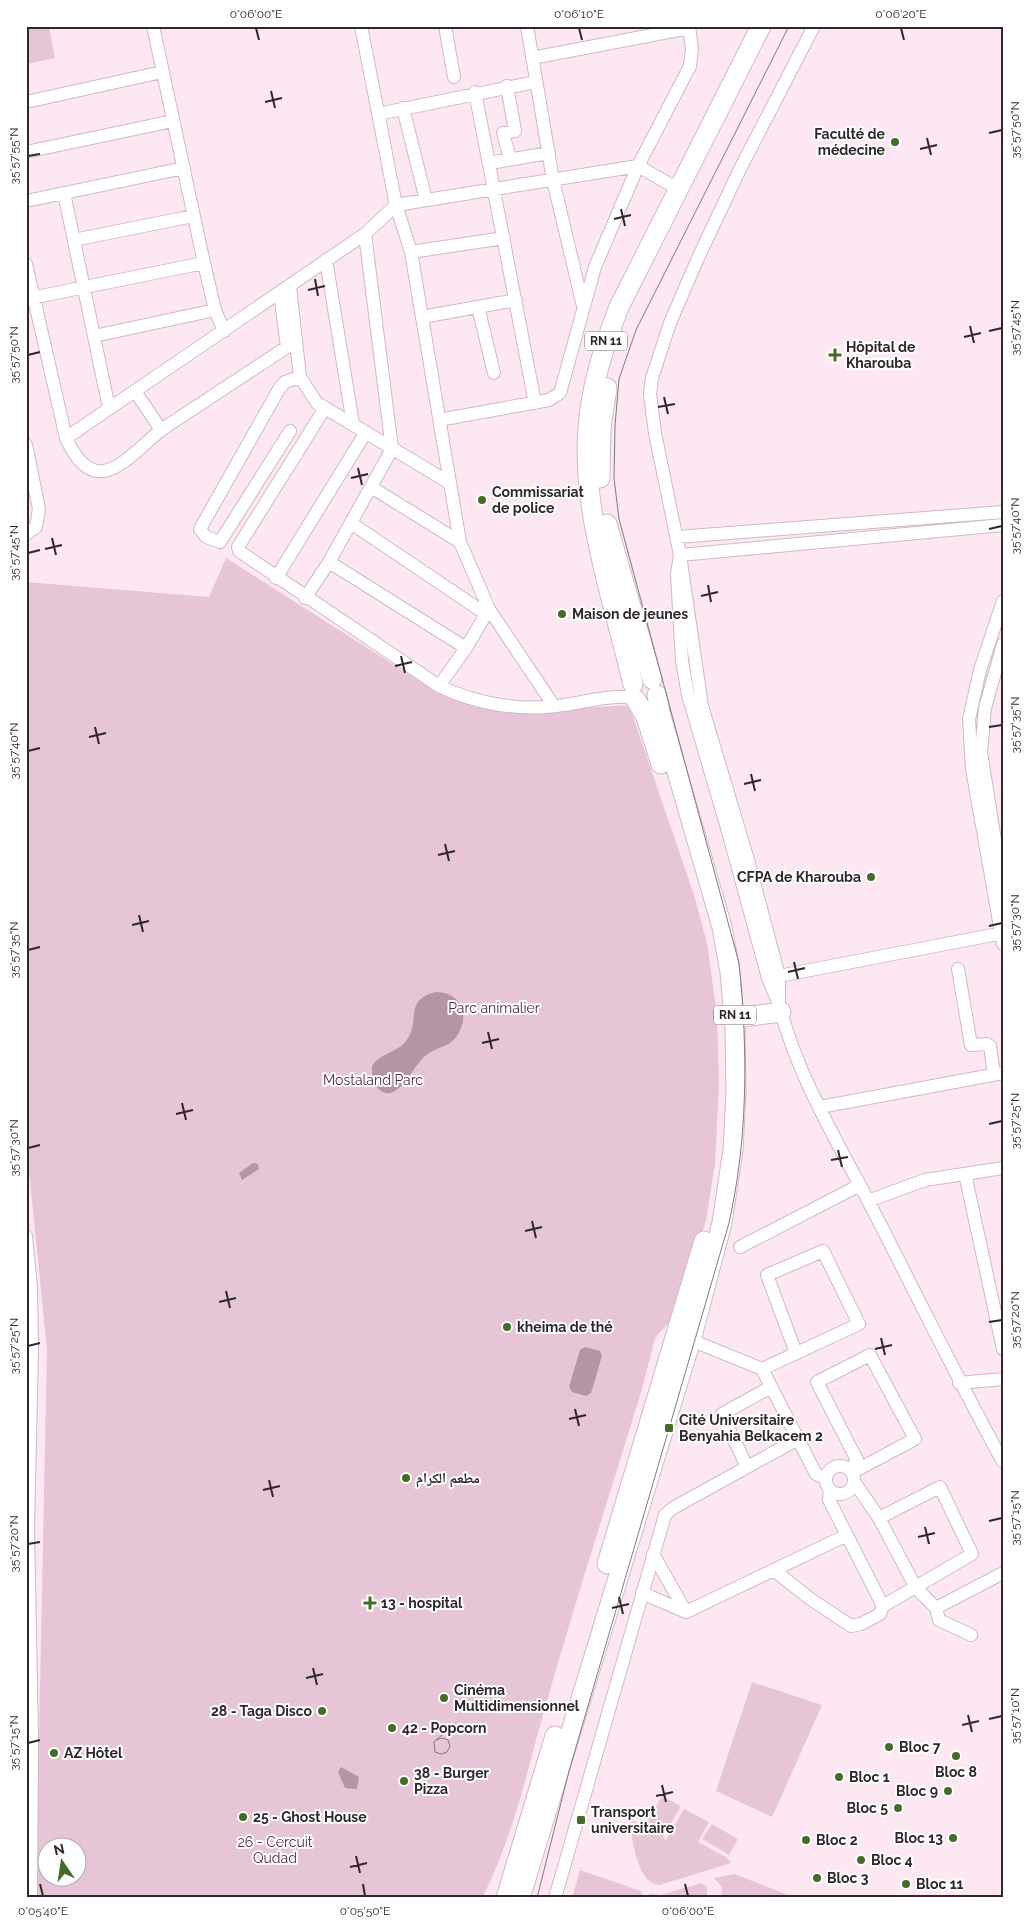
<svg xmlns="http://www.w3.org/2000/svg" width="1029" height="1924" font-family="Raleway,'Noto Naskh Arabic',sans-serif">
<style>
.green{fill:#e6c5d7;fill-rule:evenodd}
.water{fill:#b494a5}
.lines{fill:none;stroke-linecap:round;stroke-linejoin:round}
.minor-casing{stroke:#cebac5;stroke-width:14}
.highway-casing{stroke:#cebac5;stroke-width:21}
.minor{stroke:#fff;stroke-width:12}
.highway{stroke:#fff;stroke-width:19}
.tram{stroke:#86787f;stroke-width:1}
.ticks{fill:none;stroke:#2f272b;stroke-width:2}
.poi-dot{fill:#446c28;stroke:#fff;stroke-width:2}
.labels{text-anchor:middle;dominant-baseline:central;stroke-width:4;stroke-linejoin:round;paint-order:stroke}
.shield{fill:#fff;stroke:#6d686b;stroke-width:1}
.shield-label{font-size:12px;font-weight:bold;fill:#2f272b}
.poi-label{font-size:14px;font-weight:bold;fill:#2f272b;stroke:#fff;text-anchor:start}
.park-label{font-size:14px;fill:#562a44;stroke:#fff}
.neatline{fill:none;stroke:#2f272b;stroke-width:2}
.ticks-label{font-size:12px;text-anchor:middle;fill:#2f272b}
</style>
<rect width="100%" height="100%" fill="#fde7f2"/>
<!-- green -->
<path class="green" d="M26,26h23l6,32 -28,6z
M226,558l212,135 83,19 108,-7 65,190 13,48 10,72 2,69 -4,80 -9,56 -28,92 -23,26 -13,51c-33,108 -68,216 -99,326 -18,63 -30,123 -61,183h-444v-112l9,-436 -20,-199 2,-260 -3,-309 183,15zM48,1846h30v30h-30z
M752,1682l70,23 -50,112 -56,-26z
M662,1796l19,10 -18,31 3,3 18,-31 25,13 -11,20 28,15 5,6 -71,22c-22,1 -27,-44 -31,-61l4,-4 11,7z
M712,1824l26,15 -9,16 -27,-16z
M580,1870l61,21 3,7h-72z
M734,1874l62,24h-66l-9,-4 1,-7 -8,-9z
M701,1883l6,4v11h-56l-2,-4 12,1z"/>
<!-- water -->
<path class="water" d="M436,992c10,0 20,4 25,14 3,6 3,13 1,19 -8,26 -25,18 -40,34 -12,12 -29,55 -50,22v-15c9,-14 27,-13 36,-28 12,-19 -4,-38 28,-46z
M253,1163l5,1 1,5 -17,11 -3,-7z
M585,1347l15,4 2,5 -11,37 -5,3 -14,-4 -3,-5 11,-37z
M341,1767l18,10 -2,12 -12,-1 -7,-16z"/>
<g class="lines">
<defs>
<path id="minor" d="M153,26l51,237 11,47 9,21
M361,26l35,179 15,47 49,290 29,67 65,97
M445,26l9,51
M527,26l26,154 30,126
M814,26l-74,143 -42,89 -28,65 -18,55 -2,16 5,39 25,122 323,-30
M532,58l157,-30
M507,86l8,45 -12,2 7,26 -20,4 59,-10
M475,92l60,311
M26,102l136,-30
M403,108l23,92
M378,114l157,-32
M26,152l147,-31
M64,193l45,215
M26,201l158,-33
M74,240l119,-24
M411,252l93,-14
M326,260l27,164
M26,264l40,174 299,-204 31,-29 242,-39 40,23
M290,287l10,90 17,26 131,79
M26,299l178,-36
M478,307l16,66
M422,317l94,-17
M94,336l121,-26
M135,391l26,39 126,-83 -7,-54
M325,408l-87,139 1,4 200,135c35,17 78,25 117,20 26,-3 51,-11 77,-9
M439,420l110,-20 11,-7 35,-126 43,-101 52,-100 2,-17 -3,-23
M290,431l-70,111 -14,-5 -6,-8 79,-140 6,-7 15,-5
M66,438c29,64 60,21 95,-8
M26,445l13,64 -3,18 -10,7
M371,487l89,55
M351,523l135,91
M677,537l326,-25
M680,555l22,151 46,154 31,116v28l-11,-26 -41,-150 -39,-133 -6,-34 -5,-87z
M329,562l137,86
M276,578l90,-146
M305,598l24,-36 63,-113 -27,-215
M1003,601l-23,69 -11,49 3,50 31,175
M1003,644l-18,64 -4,44 22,139
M439,686l27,-38 23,-39
M958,969l13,76 16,-1 3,2 4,28
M779,976l224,-43
M779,1004c19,75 61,142 96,210 42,82 83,166 128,248
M820,1107l183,-34
M965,1174l38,175
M868,1201l57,-21 78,-12
M26,1236l5,51 1,63 -4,177 4,211 -1,160
M740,1247l120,-62
M691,1340l71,29 54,105 10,5
M762,1369l97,-45 -36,-73 -56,24 29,78
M959,1383l44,-4
M826 1480a14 14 0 1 1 28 0a14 14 0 1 1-28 0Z
M747,1467l-25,-53 49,-27
M852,1470l5,-10 -40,-78 53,-27 45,84 -62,33
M855,1483l24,35 37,70 20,20 67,-35
M830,1490l-1,10 54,106 89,-52 -32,-67 -61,31
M653,1554l33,58
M775,1571l34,27 42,28 10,-2 19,-10 3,-8
M642,1593l44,19 161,-77
M936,1608l3,12 32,15
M555,1898l110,-383 8,-7 125,-69"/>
<path id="highway" d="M600,478l1,-50 6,-40
M607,524l45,155
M633,684c-19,-80 -52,-175 -45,-256 3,-42 16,-82 31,-121l142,-281
M636,700l10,17 15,47
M735,1018l46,-6
M607,1564l97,-323
M506,1898l49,-162
M520,1898l171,-558 31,-117 11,-73 3,-57 -1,-65 -5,-56 -8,-45 -62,-214 -3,-18"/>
</defs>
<!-- minor casing -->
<use href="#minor" class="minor-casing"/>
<!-- highway casing -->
<use href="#highway" class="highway-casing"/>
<!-- minor -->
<use href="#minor" class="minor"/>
<!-- highway -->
<use href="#highway" class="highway"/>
<!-- tram -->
<path class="tram" d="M436,1740l6,-2 6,2 2,6 -3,6 -6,2 -6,-2 -1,-10 2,-2 20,-17
M537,1898l32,-127 160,-548c19,-85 19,-173 10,-260l-120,-444 -5,-41 1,-52 4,-47 17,-49 153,-304"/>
</g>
<!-- ticks -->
<path class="ticks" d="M256,28l3,12M579,28l3,12M901,28l3,12M271,91l4,17M265,102l17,-4M989,133l13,-3M927,138l4,17M920,149l17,-4M28,156l12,-2M621,209l4,17M614,219l17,-4M315,279l3,17M308,290l17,-4M970,326l4,17M989,331l13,-3M964,337l17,-4M28,355l12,-3M664,397l4,17M658,407l17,-3M358,468l4,17M351,478l17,-4M989,529l13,-3M52,538l4,17M45,549l17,-4M28,553l12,-3M708,585l3,17M701,596l17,-4M401,656l4,17M395,666l17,-4M95,727l4,17M989,727l13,-2M89,737l17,-4M28,751l12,-3M751,774l4,17M744,784l17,-4M445,844l4,17M438,855l17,-4M139,915l4,17M132,925l17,-4M989,926l13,-3M28,950l12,-3M794,962l4,17M788,972l17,-4M488,1032l4,17M482,1043l17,-4M182,1103l4,17M176,1114l17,-4M989,1124l13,-3M28,1148l12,-3M838,1150l4,17M831,1160l17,-3M532,1221l4,17M525,1231l17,-4M226,1291l4,17M219,1302l17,-4M989,1322l13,-2M881,1338l4,17M28,1346l12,-3M875,1349l17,-4M575,1409l4,17M569,1419l17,-4M269,1480l4,17M263,1490l17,-4M989,1521l13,-3M925,1527l4,17M918,1537l17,-4M28,1544l12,-2M619,1597l4,17M612,1608l17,-4M313,1668l4,17M306,1678l17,-4M968,1715l4,17M989,1719l13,-3M962,1725l17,-4M28,1743l12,-3M662,1785l4,17M656,1796l17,-4M356,1856l4,17M350,1867l17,-4M40,1884l3,12M363,1884l2,12M685,1884l3,12"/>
<!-- markers -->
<g class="poi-dot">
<circle cx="895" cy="142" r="5"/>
<path d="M832.5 347.5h5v5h5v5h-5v5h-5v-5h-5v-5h5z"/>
<circle cx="482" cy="500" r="5"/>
<circle cx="562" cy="614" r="5"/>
<circle cx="871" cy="877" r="5"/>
<circle cx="507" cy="1327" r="5"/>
<rect x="664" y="1423" width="10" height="10" rx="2.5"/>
<circle cx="406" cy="1478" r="5"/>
<path d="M367.5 1595.5h5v5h5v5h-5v5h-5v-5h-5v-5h5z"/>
<circle cx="444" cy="1698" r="5"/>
<circle cx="322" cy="1711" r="5"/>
<circle cx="392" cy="1728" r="5"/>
<circle cx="889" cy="1747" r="5"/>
<circle cx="54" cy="1753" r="5"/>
<circle cx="956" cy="1756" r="5"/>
<circle cx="839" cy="1777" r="5"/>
<circle cx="404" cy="1781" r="5"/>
<circle cx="948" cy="1791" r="5"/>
<circle cx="898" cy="1808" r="5"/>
<circle cx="243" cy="1817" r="5"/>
<rect x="576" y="1815" width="10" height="10" rx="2.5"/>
<circle cx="953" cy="1838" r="5"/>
<circle cx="806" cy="1840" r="5"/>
<circle cx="861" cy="1860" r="5"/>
<circle cx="817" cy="1878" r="5"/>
<circle cx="906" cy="1884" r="5"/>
</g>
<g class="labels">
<!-- shield labels -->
<g class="shield">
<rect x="585" y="331.5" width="42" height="19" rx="4"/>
<rect x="714" y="1005.5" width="42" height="19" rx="4"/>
</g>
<g class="shield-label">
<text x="606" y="341">RN 11</text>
<text x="735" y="1015">RN 11</text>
</g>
<!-- poi labels -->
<g class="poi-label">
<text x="885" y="134" text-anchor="end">Faculté de<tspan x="885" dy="16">médecine</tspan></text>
<text x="846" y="347">Hôpital de<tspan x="846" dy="16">Kharouba</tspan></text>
<text x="492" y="492">Commissariat<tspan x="492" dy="16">de police</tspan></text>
<text x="572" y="614">Maison de jeunes</text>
<text x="861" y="877" text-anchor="end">CFPA de Kharouba</text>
<text x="517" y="1327">kheima de thé</text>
<text x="679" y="1420">Cité Universitaire<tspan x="679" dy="16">Benyahia Belkacem 2</tspan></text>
<text x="416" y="1478">مطعم الكرام</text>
<text x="381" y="1603">13 - hospital</text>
<text x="454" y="1690">Cinéma<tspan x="454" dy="16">Multidimensionnel</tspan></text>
<text x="312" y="1711" text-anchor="end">28 - Taga Disco</text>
<text x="402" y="1728">42 - Popcorn</text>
<text x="899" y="1747">Bloc 7</text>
<text x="64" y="1753">AZ Hôtel</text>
<text x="956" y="1772" text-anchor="middle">Bloc 8</text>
<text x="414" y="1773">38 - Burger<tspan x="414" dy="16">Pizza</tspan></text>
<text x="849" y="1777">Bloc 1</text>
<text x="938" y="1791" text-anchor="end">Bloc 9</text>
<text x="888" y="1808" text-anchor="end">Bloc 5</text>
<text x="591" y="1812">Transport<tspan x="591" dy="16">universitaire</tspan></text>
<text x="253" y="1817">25 - Ghost House</text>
<text x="943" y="1838" text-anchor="end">Bloc 13</text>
<text x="816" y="1840">Bloc 2</text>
<text x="871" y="1860">Bloc 4</text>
<text x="827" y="1878">Bloc 3</text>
<text x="916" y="1884">Bloc 11</text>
</g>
<!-- park labels -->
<g class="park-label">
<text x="494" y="1008">Parc animalier</text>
<text x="373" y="1080">Mostaland Parc</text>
<text x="275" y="1842">26 - Cercuit<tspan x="275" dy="16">Qudad</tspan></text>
</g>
</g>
<!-- border -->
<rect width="1029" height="1924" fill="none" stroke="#ffffff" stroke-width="55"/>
<!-- north arrow -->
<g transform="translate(62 1862) rotate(347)"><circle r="24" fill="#ffffff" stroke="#aca9aa"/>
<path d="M0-4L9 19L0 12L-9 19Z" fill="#446c28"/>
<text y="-8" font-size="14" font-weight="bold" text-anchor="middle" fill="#2f272b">N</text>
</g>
<rect x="28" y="28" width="974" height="1868" class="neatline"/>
<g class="ticks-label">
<text x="256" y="18">0°06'00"E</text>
<text x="579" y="18">0°06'10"E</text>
<text x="901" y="18">0°06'20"E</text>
<text transform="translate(1015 130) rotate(-90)" y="4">35°57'50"N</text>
<text transform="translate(14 156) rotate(-90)" y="4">35°57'55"N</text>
<text transform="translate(1015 328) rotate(-90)" y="4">35°57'45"N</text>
<text transform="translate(14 355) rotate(-90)" y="4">35°57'50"N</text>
<text transform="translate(1015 526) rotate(-90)" y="4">35°57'40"N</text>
<text transform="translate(14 553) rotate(-90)" y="4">35°57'45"N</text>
<text transform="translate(1015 725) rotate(-90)" y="4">35°57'35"N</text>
<text transform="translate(14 751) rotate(-90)" y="4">35°57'40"N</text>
<text transform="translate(1015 923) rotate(-90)" y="4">35°57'30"N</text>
<text transform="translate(14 950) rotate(-90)" y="4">35°57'35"N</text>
<text transform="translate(1015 1121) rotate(-90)" y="4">35°57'25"N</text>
<text transform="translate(14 1148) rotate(-90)" y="4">35°57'30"N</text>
<text transform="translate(1015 1320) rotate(-90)" y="4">35°57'20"N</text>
<text transform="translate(14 1346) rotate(-90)" y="4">35°57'25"N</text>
<text transform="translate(1015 1518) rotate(-90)" y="4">35°57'15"N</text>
<text transform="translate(14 1544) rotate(-90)" y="4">35°57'20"N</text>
<text transform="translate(1015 1716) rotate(-90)" y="4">35°57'10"N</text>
<text transform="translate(14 1743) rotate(-90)" y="4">35°57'15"N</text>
<text x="43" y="1915">0°05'40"E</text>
<text x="365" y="1915">0°05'50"E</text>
<text x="688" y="1915">0°06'00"E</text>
</g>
</svg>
